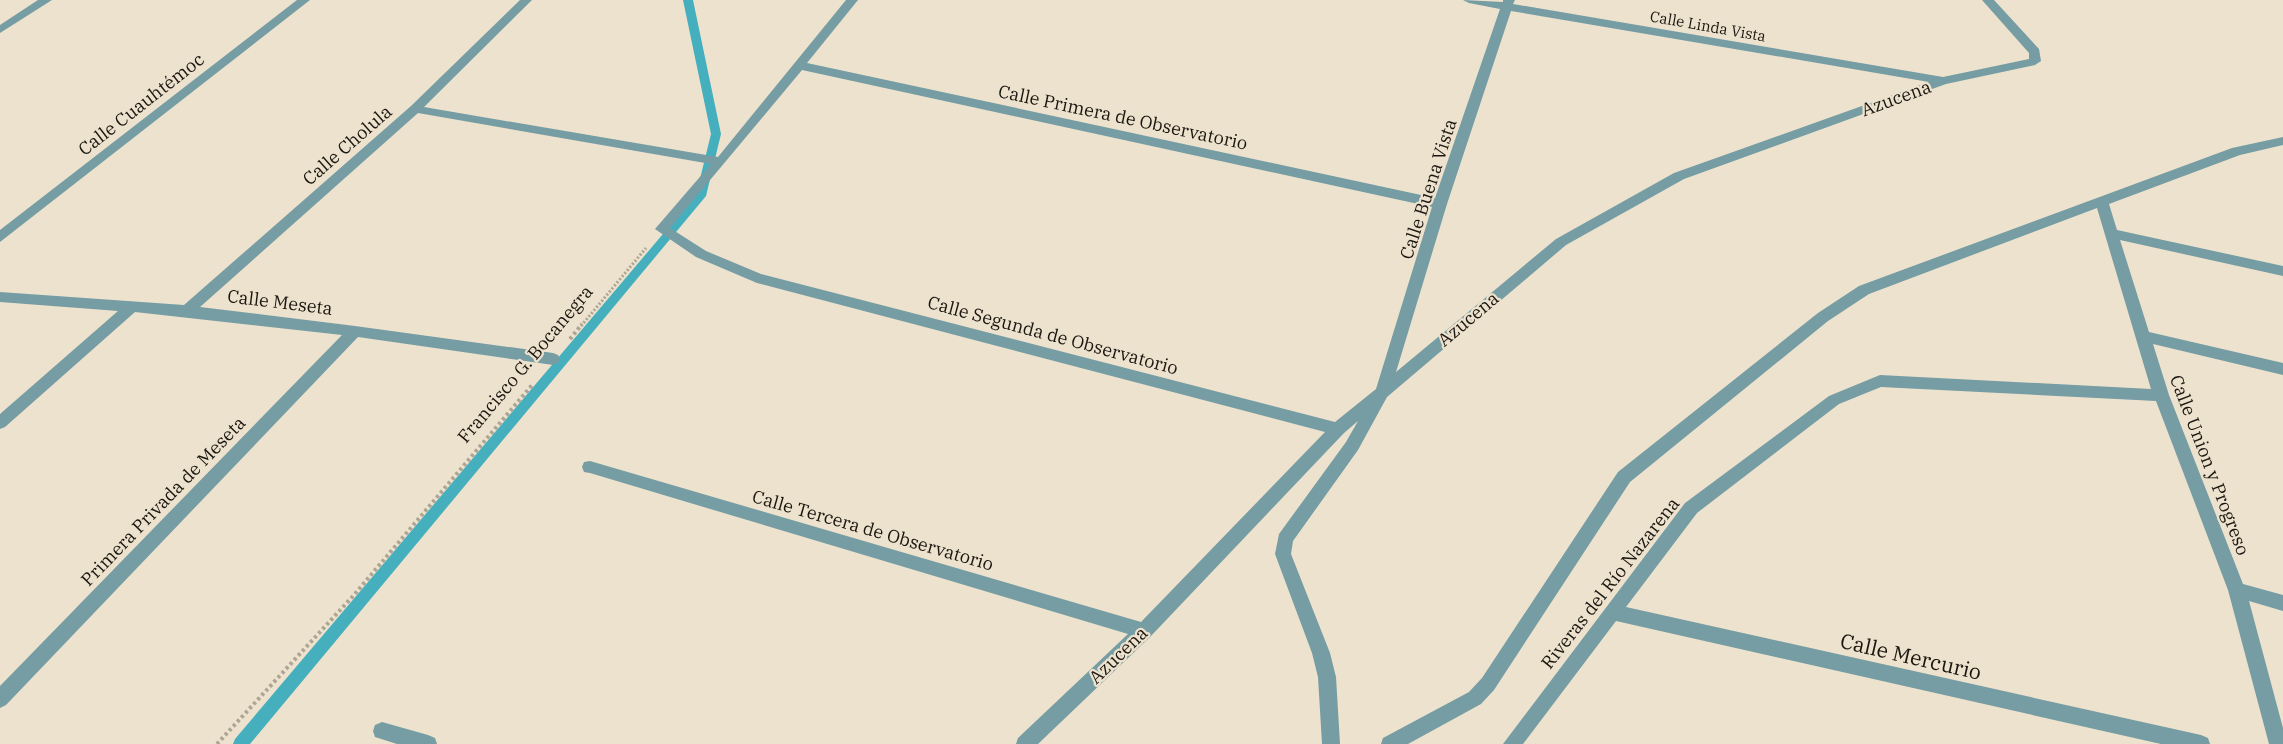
<svg xmlns="http://www.w3.org/2000/svg" width="2283" height="744" font-family="'IBM Plex Serif',serif">
<style>
.lines{fill:none;stroke-linecap:round;stroke-linejoin:round}
.stream{fill:#45afbd;fill-rule:evenodd}
.path-far1{stroke:#ada494;stroke-width:3;stroke-dasharray:2 2;stroke-linecap:butt}
.path{stroke:#ada494;stroke-width:4;stroke-dasharray:3 3;stroke-linecap:butt}
.street{fill:#759da3;fill-rule:evenodd}
.labels{text-anchor:middle;dominant-baseline:central;stroke-width:4.5;stroke-linejoin:round;paint-order:stroke}
.far-street-label{font-size:15px;fill:#1b1710;stroke:#ede2ce}
.street-label{font-size:18px;fill:#1b1710;stroke:#ede2ce}
.near-street-label{font-size:21px;fill:#1b1710;stroke:#ede2ce}
</style>
<rect width="100%" height="100%" fill="#ede2ce"/>
<g class="lines">
<!-- stream -->
<path class="stream" d="M683,0h10l28,134 -15,62 -456,548h-17l2,-5 461,-544 15,-61z"/>
<!-- path-far1 -->
<path class="path-far1" d="M581,326l65,-78"/>
<!-- path -->
<path class="path" d="M570,339l12,-15
M217,744l137,-149 179,-211"/>
<!-- street -->
<path class="street" d="M38,0h14l-52,33v-8z
M297,0h13l-310,242v-12z
M520,0h12l-108,107 294,50 128,-157h12l-51,63 628,135 65,-189 -31,-6 -6,-3 40,2v-2h12l-2,4 430,73 86,-18v-6l-47,-53h12l45,49 2,12 -6,4 -89,19 -262,95 -118,66 -179,152 -29,53 -65,91 -2,13 39,99 6,24 4,67h-18l-4,-67 -6,-24 -37,-99 4,-20 67,-92 12,-21 -14,12 -194,204 -112,107h-22l2,-6 110,-104 -538,-161 -6,-1 -2,-5 2,-5 6,-1 551,161 184,-190 -568,-149 -61,-26 -41,-28 56,-65 -293,-51 -218,194 155,19 198,27 5,2 2,4 -2,4 -5,2 -195,-28 -352,368 -6,3v-22l342,-351 -207,-23 -130,115 -5,2v-15l118,-103 -118,-9v-10l184,13 227,-199zM1511,11l418,71 -255,91 -118,66 -160,133 51,-168zM802,70l630,137 -56,182 -41,33 -574,-148 -55,-23 -36,-23z
M2283,137v8l-43,10 -131,49 8,26 166,36v10l-163,-36 29,92 134,31v12l-130,-31 16,51 74,189 40,11v16l-34,-10 34,127v16h-14l-41,-154 -72,-189 -275,-14 -42,17 -142,109 -71,94 575,128 7,3 2,6h-49l-545,-123 -93,123h-20l182,-241 144,-107 51,-21 271,14 -54,-181 -228,86 -41,27 -198,161 -136,208 -13,14 -73,40h-27l2,-6 86,-46 13,-14 136,-206 200,-159 41,-27 373,-138z
M382,722l46,13 7,3 2,6h-40l-22,-7 -2,-6 2,-6z"/>
</g>
<g class="labels">
<!-- far-street labels -->
<g class="far-street-label">
<text transform="translate(1708 26) rotate(10)">Calle Linda Vista</text>
</g>
<!-- street labels -->
<g class="street-label">
<text transform="translate(1896 98) rotate(-20)">Azucena</text>
<text transform="translate(141 104) rotate(-38)">Calle Cuauhtémoc</text>
<text transform="translate(1123 117) rotate(12)">Calle Primera de Observatorio</text>
<text transform="translate(347 145) rotate(-41)">Calle Cholula</text>
<text transform="translate(1428 189) rotate(-72)">Calle Buena Vista</text>
<text transform="translate(280 302) rotate(7)">Calle Meseta</text>
<text transform="translate(1468 319) rotate(-40)">Azucena</text>
<text transform="translate(1053 335) rotate(15)">Calle Segunda de Observatorio</text>
<text transform="translate(525 364) rotate(-50)">Francisco G. Bocanegra</text>
<text transform="translate(2210 465) rotate(69)">Calle Union y Progreso</text>
<text transform="translate(163 501) rotate(-46)">Primera Privada de Meseta</text>
<text transform="translate(873 530) rotate(16)">Calle Tercera de Observatorio</text>
<text transform="translate(1610 583) rotate(-52)">Riveras del Río Nazarena</text>
<text transform="translate(1118 655) rotate(-44)">Azucena</text>
</g>
<!-- near-street labels -->
<g class="near-street-label">
<text transform="translate(1911 656) rotate(13)">Calle Mercurio</text>
</g>
</g>
</svg>
